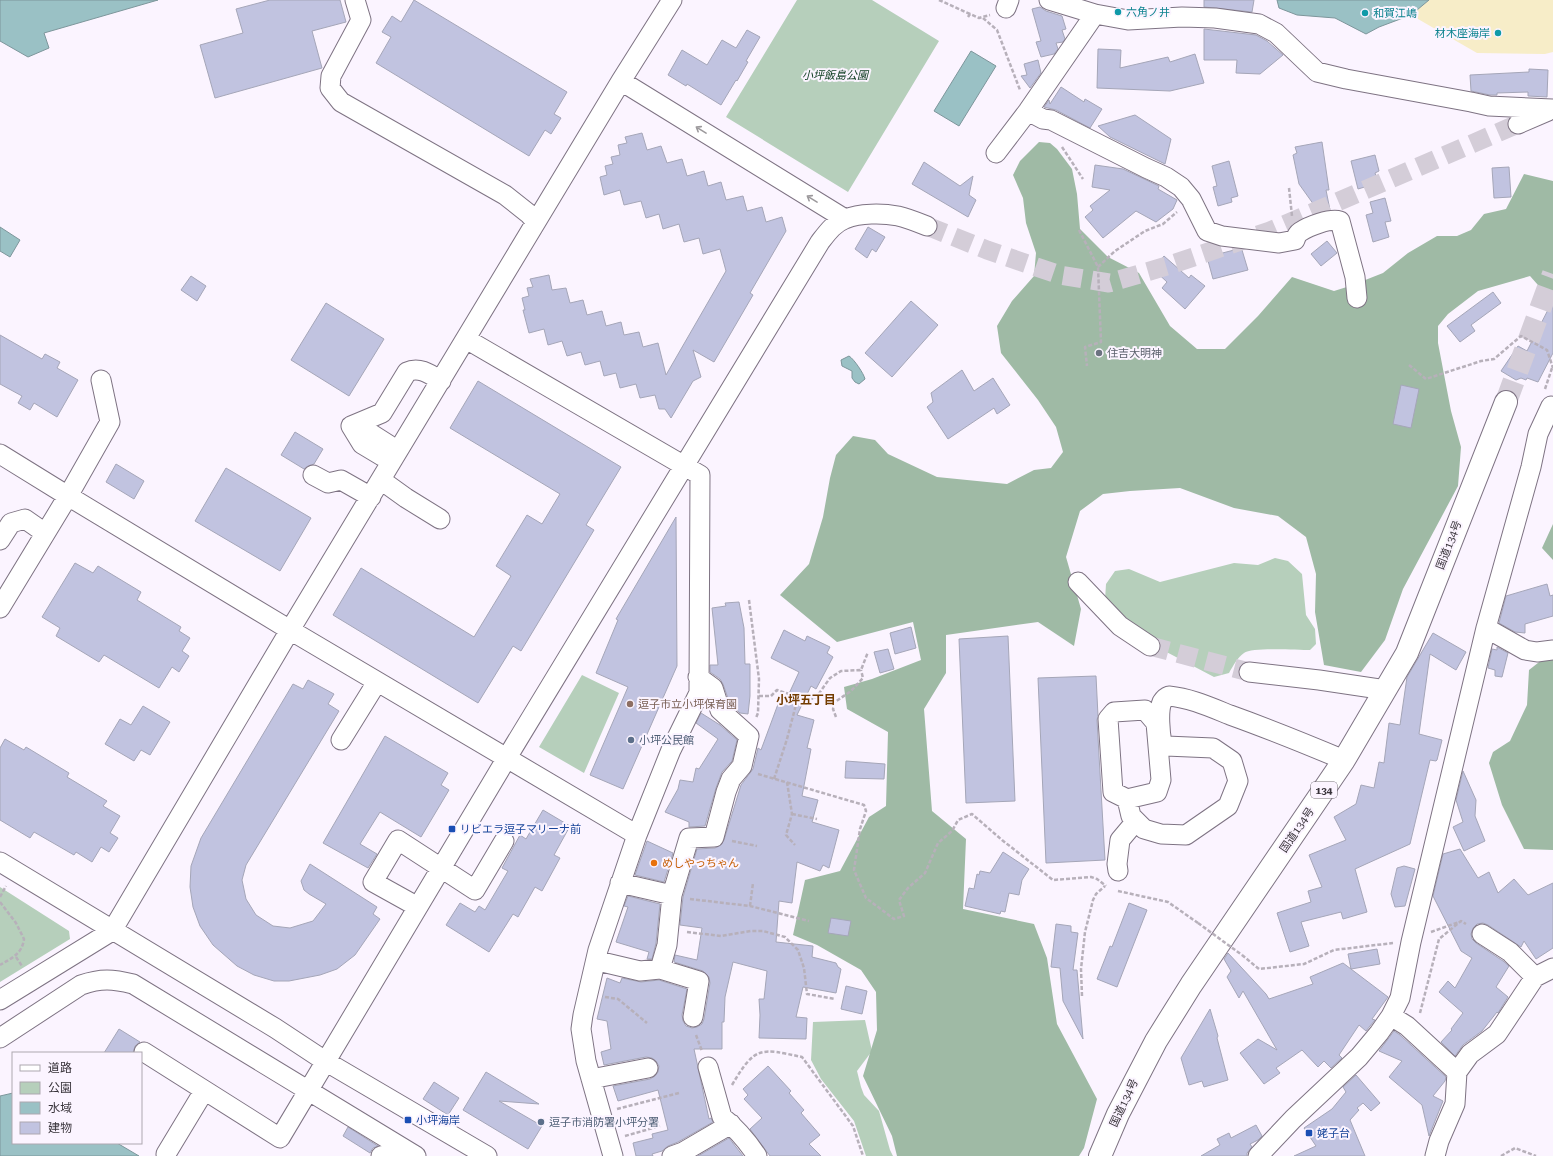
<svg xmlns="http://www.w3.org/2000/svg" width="1553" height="1156" font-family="'Roboto Serif','Noto Sans JP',serif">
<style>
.green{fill:#b6cfbb}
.forest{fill:#9fbaa5}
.sand{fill:#f7edc8}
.water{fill:#9ac1c5;stroke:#7d969b}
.building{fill:#c1c3e0;stroke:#a5a6b8}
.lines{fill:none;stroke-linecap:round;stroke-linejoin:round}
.minor-tunnel{stroke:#d4cdd8;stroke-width:19;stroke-dasharray:19 10;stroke-linecap:butt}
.highway-tunnel{stroke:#d4cdd8;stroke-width:22;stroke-dasharray:22 11;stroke-linecap:butt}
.minor-casing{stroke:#7e7383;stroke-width:21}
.highway-casing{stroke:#7e7383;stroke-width:24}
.path{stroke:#b7b0ba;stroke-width:2.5;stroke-dasharray:4 2;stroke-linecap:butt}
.minor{stroke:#fff;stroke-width:19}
.highway{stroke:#fff;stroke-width:22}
.path-bridge{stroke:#b7b0ba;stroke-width:2.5;stroke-dasharray:4 2;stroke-linecap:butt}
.oneway{stroke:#9c999c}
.culture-dot{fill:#0f9aa8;stroke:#fbf4ff;stroke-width:1.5}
.worship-dot{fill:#6b7280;stroke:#fbf4ff;stroke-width:1.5}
.education-dot{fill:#8d6e63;stroke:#fbf4ff;stroke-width:1.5}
.service-dot{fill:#5c6f8a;stroke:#fbf4ff;stroke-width:1.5}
.transit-dot{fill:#1a4fb4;stroke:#fbf4ff;stroke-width:1.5}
.food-dot{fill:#e8710a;stroke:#fbf4ff;stroke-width:1.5}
.labels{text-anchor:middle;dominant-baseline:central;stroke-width:4;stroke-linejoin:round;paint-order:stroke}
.shield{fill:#fbf4ff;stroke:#726d75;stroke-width:1}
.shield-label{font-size:10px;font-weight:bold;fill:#38333a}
.culture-label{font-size:11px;fill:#0d838f;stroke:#fbf4ff;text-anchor:start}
.park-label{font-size:11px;font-style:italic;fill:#0a3a1d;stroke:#fbf4ff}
.worship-label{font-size:11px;fill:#5b616d;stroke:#fbf4ff;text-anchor:start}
.street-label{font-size:11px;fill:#38333a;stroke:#fbf4ff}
.education-label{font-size:11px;fill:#785e54;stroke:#fbf4ff;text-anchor:start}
.service-label{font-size:11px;fill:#4e5e75;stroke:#fbf4ff;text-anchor:start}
.transit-label{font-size:11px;fill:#164399;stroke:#fbf4ff;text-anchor:start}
.food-label{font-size:11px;fill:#c56008;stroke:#fbf4ff;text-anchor:start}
.neighbourhood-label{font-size:12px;font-weight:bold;fill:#733c00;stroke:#fbf4ff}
</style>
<rect width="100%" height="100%" fill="#fbf4ff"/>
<!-- green -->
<path class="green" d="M797,0h75l67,41 -91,151 -122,-75z
M1275,558l13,3 14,13 4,41 9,14 1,15 -6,6c-13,0 -58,-3 -66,3 -7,5 -11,13 -15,20l-15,4 -57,-30 -52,-47 1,-16 9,-13 14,-2 31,13 74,-19 24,2z
M582,675l37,18 -35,80 -45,-26z
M0,887l69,44 1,8 -70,43z
M865,1020l7,31 -15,20 4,16 3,8 15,16 11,39 3,6h-27l-12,-35 -33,-42 -10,-19 2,-38z"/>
<!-- forest -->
<path class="forest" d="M1039,142l11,1 7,6 15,20 5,25 3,35 28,28 31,16 31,53 27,23h28l33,-33 34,-39 42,14 16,-5 33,-13 25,-20 29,-17h20l14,-6 13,-16 22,-5 18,-35 29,7v121l-23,-26 -52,15 -30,23 -10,12v17l13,68 10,36 -3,39 -55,103 -18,51 -24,32 -37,-7 -9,-53 1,-38 -10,-37 -28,-21 -44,-8 -54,-20 -50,3 -27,3 -23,17 -14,46 15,52 -7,37 -36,-24 -92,13v38l-22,36 8,102 34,28 -3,70 71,15 13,34 10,66 40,75 -13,49 -5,8h-182l-5,-20 -29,-60 14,-46 -1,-38 -15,-22 -44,-25 -24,-10 12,-55 35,-9 29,-54 17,-11 2,-74 -41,-23 -3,-22 28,-8 49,-19 -8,-38 -76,20 -57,-47 29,-31 14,-47 7,-39 6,-23 17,-19 22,4 13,14 49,23 70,7 27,-14 17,-2 12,-16 -7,-25 -18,-27 -37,-47 -4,-27 15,-25 22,-25 2,-23 -10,-30 -3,-25 -10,-23 7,-14z
M1553,524v36l-11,-12z
M1553,657v193l-29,-1 -22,-44 -13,-42 4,-11 17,-11 17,-36 2,-35 14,-11z"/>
<!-- sand -->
<path class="sand" d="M1429,0h124v52l-8,2 -68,-1 -66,-38z"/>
<!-- water -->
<path class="water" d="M0,0h158l-114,33 5,15 -21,9 -28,-16z
M1277,0h152l-18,15 -32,12 -13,7 -31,-16 -38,-3 -18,-7z
M971,51l25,15 -37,60 -25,-15z
M0,227l20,13 -10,17 -10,-6z
M849,356c5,3 15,18 16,23l-6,5 -4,-2 -3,-4v-7l-10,-5 -1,-6z
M13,1093v50h104l22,13h-139v-60z"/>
<!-- building -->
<path class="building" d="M270,0h70l6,22 -34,9 10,37 -107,30 -15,-53 43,-12 -7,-24z
M414,0l153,92 -13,22 7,4 -10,16 -6,-4 -16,26 -153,-93 15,-26 -9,-5 10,-16 9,6z
M1204,0h50l-2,12 -48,-5z
M1040,7l6,4 16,5 4,13 -4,1 3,9 -2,3 -7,1 2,6 -4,5 -13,3 -5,-15 5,-1 -9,-32z
M1204,29l52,6 11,6 16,14 -23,19 -24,-1 1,-13h-33z
M747,30l13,7 -14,24 2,1 -11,19 -1,-1 -15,25 -34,-21 -1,2 -18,-11 14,-25 25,15 15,-25 14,8z
M1098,49l23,1 -1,18 48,-11 2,5 25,-8 9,29 -34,8 -73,-3z
M1038,60l3,13 -11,15 -9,-12 6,-1 -3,-11z
M1529,69l19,1 -1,27 -19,-1v-4l-31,1v2h-7l-19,-4 -1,-16 59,-3z
M1061,87l23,15 1,-3 17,10 -12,19 -34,-18 -12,-3 5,-7 1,4z
M1135,115l36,24 -6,25 -55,-27 -12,-11z
M642,133l5,17 14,-4 6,17 15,-4 5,17 17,-5 4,15 13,-4 5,18 17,-4 4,15 15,-4 4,15 16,-5 4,14 -36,62 3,2 -39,67 -21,-12 8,27 -8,4 -22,37 -6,-9h-6l-4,-14 -15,3 -4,-14 -16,4 -4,-15 -12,3 -4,-15 -15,4 -4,-13 -14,4 -5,-15 -14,4 -4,-16 -15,4 -6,-23h2l-3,-12 7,-2 -2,-8 6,-1 -3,-8 19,-4 3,15 14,-2 4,15 13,-3 4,15 15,-4 4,15 15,-4 3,13 15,-3 4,15 15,-4 8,32 60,-104 -6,-22 -17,5 -4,-16 -15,4 -5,-18 -16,5 -4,-15 -13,4 -5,-17 -17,4 -4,-15 -16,5 -4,-18 7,-2 -2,-9 8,-2 -2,-7 9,-2 -2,-10 9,-2 -2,-6z
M1322,142l7,48h-3l4,20 -11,2 -20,-28 -6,-29 4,-2 -2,-6z
M1375,155l4,16 -4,2 3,10 -20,6 -7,-28z
M1229,161l9,35 -7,2 1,4 -14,4 -5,-19 4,-1 -5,-20z
M924,162l36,24 13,-10 -4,19 7,5 -8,17 -56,-33z
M1095,165l28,4 36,17 -1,3 19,11 -4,9 -17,13 -20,-11 -33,27 -18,-21 8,-7 -3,-4 20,-16 -18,-3z
M1509,167l2,30 -17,1 -2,-30z
M1385,198l6,23 -6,1 4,15 -16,5 -7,-27 7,-2 -3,-11z
M868,227l17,10 -9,15 -4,-3 -5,9 -12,-9z
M1327,241l10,12 -16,13 -10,-12z
M1238,249l4,1 6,20 -35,9 -6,-22z
M1164,256l25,22 2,-3 14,11 -20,23 -23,-21 5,-6 -14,-13z
M191,276l15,10 -9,15 -16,-11z
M1493,292l8,11 -30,22 4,6 -15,11 -13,-16z
M1553,300v53l-15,29 -11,-4 -1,2 -5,-2 -5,2 -15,-9 17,-25 9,5z
M911,301l27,24 -46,52 -27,-24z
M326,303l58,36 -35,57 -58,-36z
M0,335l42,24 3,-5 15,8 -3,6 21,12 -21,37 -23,-14 -4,7 -12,-7 4,-7 -22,-12z
M962,370l12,21 19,-13 17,27 -13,9 -3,-6 -46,31 -21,-32 6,-5 -2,-9z
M478,381l143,86 -35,58 8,5 -73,121 -8,-5 -35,57 -145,-88 28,-47 113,69 37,-61 -15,-10 31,-51 15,9 18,-30 -110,-66z
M1401,385l18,4 -8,39 -18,-4z
M295,432l28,17 -9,15 -6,2 -4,3 -23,-14z
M116,464l28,17 -10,18 -28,-17z
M226,468l85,50 -31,53 -85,-50z
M676,517l1,149 -54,123 -33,-14 38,-88 -32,-14 22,-53 -2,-1z
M75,563l18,10 5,-7 43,26 -4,8 44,27 -2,4 11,7 -8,13 7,5 -10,16 -7,-5 -13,21 -55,-33 -5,7 -43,-26 4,-8 -18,-11z
M1547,584l3,12 3,-1v21l-28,8v9l-10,-1 -16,-9 7,-27z
M739,602l5,26 1,36h5v32l-2,18 -8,-1 -10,-9 -7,-20 -3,-5 -10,-7v-7h8l-6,-57 14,-2 -1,-3z
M911,627l5,21 -21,6 -5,-21z
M784,630l21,11 2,-5 23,11 -3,6 6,4 -17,32 -5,-3 -14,29 17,5 -7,28 4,1 -9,47 16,4 -6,22 27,8 -10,38 -6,-3 -3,6 -23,-9 -5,41 -13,-2 -3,41 37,4 -1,11 24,6 2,4 3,2 -5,24 -33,-6 -7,30 11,1 -1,21 -47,-1 1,-23 -1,-16h5l3,-28 -34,-9 -8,35 -1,25h-2v27h-28l15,70 2,-1 2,4 -35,20 -10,4 -6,5 -10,3 1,2h-17l-3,-13 20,-5 -1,-4 16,-4 -10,-40 -40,11 -5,-15 37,-7 5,-3 3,-4 1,-6 -3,-5 -4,-3 -6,-1 -42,8 -3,-13 10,-3 -4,-28 -10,-2 10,-41 13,5 2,-5 19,4 18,-2 28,9 -5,26 1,6 3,5 6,2 5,-1 5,-3 2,-5 6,-36 -1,-6 -6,-6 -29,-9 1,-7 22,5 5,-32 -22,-3 3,-28 14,-48 18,-1 6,-3 3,-5 17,-55 12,-16 5,-21 3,2 20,-54 6,2 12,-26 -28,-14z
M1433,633l33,19 -10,18 -26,-16 -11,80 23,6 -5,20 -1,1 -6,-1 -20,84 -55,25 12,43 -24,7 -2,-7 -40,10 8,24 -19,6 -13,-39 34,-11 -3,-11 14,-4 -13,-32 37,-15 -12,-23 22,-13 5,-19 13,3 5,-26 5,1 5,-40 11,2 7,-48z
M1008,636l7,165 -49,2 -7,-164z
M1497,647l11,6 -6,24 -7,-1v-6l-7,-2 4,-19 5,1z
M888,649l6,20 -14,4 -6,-21z
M1096,676l2,40 -1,4 8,140 -59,3 -8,-185z
M308,680l26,14 -6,10 11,7 -93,154 -4,15 4,19 10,16 17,11 17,2 23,-7 13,-17 -17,-10 -5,-4 -3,-9 9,-17 67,43 -4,7 7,5 -25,36 -18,14 -17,6 -31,6h-15l-20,-6 -17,-9 -24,-21 -13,-19 -7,-19 -3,-20 1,-21 10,-28 92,-154 10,5z
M143,706l27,16 -20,33 -9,-5 -7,11 -29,-17 15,-25 11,6z
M701,713l19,12 17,15 -5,21 -10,11 -6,16 -11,38 -16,1v-5l-24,-10 13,-23 2,-9 13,2 3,-14 3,1 19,-30 -22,-16z
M385,736l63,37 -7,12 8,5 -28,47 -41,-25 -20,32 17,10 -9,14 -45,-25z
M5,739l19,11 2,-3 43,26 -2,4 40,24 -4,5 17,10 -10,17 8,5 -9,14 -8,-5 -9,15 -16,-10 -2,3 -40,-23 -4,6 -30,-18v-72z
M846,761l39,3 -1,15 -39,-1z
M1463,771l13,29 -1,16 10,25 -21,10 -11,-24 10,-5 -7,-22z
M543,810l27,16 -16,29 6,3 -18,33 -7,-4 -17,30 -5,-3 -24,38 -43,-27 14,-22 15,9 4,-6 6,4 23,-39 -6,-3 18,-33 6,4z
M647,841l26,12 -9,29 -29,-7z
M1460,849l18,29 11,-6 9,21 16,-14 14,16 25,-12v65l-17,11 -12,-18 -3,6 -33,-22 -5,-2 -6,1 -4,4 -2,6 1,5 4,4 27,18 6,5 -13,21 12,10 -10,16 -1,-1 -15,19 -19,14 -8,11 -14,-14 11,-12 -1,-1 12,-16 -24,-21 9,-11 7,7 17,-30 -11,-7 -28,-55 10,-42z
M1003,852l26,17 -7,11 -3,15 -10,-2 -4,19 -4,-1 -1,3 -35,-8 4,-18 5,1 3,-15 2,1 1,-4 10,2z
M1404,866l11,3 -10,37 -10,1 -4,-13 6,-26z
M628,896l32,8 -4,39 -4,16h-5l2,-7 -33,-10 12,-35 -4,-1z
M1129,903l18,7 -30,77 -20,-8 13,-33 2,1z
M831,918l20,3 -3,15 -20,-3z
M1056,924l15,2v6l7,1 -5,37h4l6,69 -20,-38 -3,-33 -9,-1z
M1377,949l3,15 -29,5 37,28 -16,22 3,1 -5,6 -4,5 -7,-6 -20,30 3,3 -11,10 -7,-7 -6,6 -16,-17 -26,18 4,5 -16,11 -24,-31 18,-14 19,11 -34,-59 -4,7 -12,-21 4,-6 -7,-12 4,-6 38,41 3,5 44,-15 -3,-7 33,-14 8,6 -3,-15z
M846,986l21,5 -5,23 -21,-5z
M1210,1009l8,27 -1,2 11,42 -24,7 -2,-6 -13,4 -8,-27z
M119,1029l21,13 -5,4 -2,7h-29z
M1394,1031l6,4 46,42 -1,4 -12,15 10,5 -14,35 -7,-31 -33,-28 13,-16 -23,-10z
M768,1066l23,25 -2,2 15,17 -3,3 19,22 -11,9 12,12h-51l-20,-27 12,-11 -18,-19 4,-4 -5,-6z
M486,1072l53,32 -40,-3 43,25 -14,23 -65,-39z
M1356,1075l24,28 -9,8 -8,-8 -6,5 2,2 -9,10 15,36h-71l22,-10 -12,-18 28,-19 14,-17 -3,-5z
M434,1082l25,16 -11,17 -25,-16z
M1256,1125l6,11 -4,4 -8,4 2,3 -5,6v3h-46l19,-11 -3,-6 12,-6 2,5z
M348,1127l30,19 -5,2 -3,5 -27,-17z
M729,1138l14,18h-45z"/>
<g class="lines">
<!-- minor-tunnel -->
<path class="minor-tunnel" d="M927,226l60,24 73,25 49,8 61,-18 100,-34 248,-107
M1150,646l99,26"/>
<!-- highway-tunnel -->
<path class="highway-tunnel" d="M1506,402l47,-128"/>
<defs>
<path id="minor" d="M355,0l6,20 -30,56 -1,12 11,14 164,93 24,19 7,8
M1049,0l46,14 33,6 54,-3 33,1 44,6 17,9 41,39 29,7 125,23 18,4 63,3
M1006,8l3,-8
M621,81l224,138
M1028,111l15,8 8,1 95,48 20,9 15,10 10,12 16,32 15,5 57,7 16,-3c1,-3 2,-6 5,-8 9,-6 30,-14 40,-11l15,56 2,21
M1518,124l30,-13
M996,153l32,-42 67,-97
M466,339l234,136 -1,218 -28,57 -34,85 -39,115 -15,65 -2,14 5,32 27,95
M101,380l9,42 -42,74 222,134 347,205
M351,426l31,-13 25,-41c12,-6 23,2 34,9
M351,426l11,18 20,12
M351,426l16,5 22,14
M0,454l68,42 -68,112
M313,475l15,8 13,-3 30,17
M381,480l25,18 34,21
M0,540l11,-17 14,-4 20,14
M1078,582l42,44 30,20
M1486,628l39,22 12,2 16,-2
M1249,672l70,8 67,10
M1145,710l11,13 5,57 -4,12 -30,7 -14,-7 -5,-73 6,-7z
M341,740l36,-58
M1127,799l4,17 13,13 17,5 25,1 42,-29 10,-25 -6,-20 -19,-13 -47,-2 -4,-3c-2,-10 -4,-32 0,-41 2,-3 4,-5 7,-6 21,2 41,11 61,19 39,14 76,29 114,45
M0,862l275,166 50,33 162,95
M1118,871l-1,-7 3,-24 16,-19
M620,883l52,12
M418,907l-45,-25 25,-42 77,50 29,-49
M1482,934l28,18 25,25
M602,962l38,9 20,-2 39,12 -6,36
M660,969l7,-24 5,-50 17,-57 25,-1 12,-45 5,-13 11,-13 7,-30 -29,-26 -7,-22 -15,-11
M0,1000l112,-69 178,-301 331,-549 51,-81
M1391,1016l16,10 50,46
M0,1038l81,-53c20,-7 32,-6 52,-1l283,172
M144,1052l136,86 234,-392 306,-504c7,-9 14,-19 25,-23 15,-6 37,-6 53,-3 9,2 19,6 29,10
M708,1067l14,50c14,11 25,24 35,39
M591,1079l57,-11
M166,1154l38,-63
M381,1156l24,-6
M672,1156l11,-4 48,-28
M1258,1156l35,-37 66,-62 20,-24 12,-17 9,-18 11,-56 75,-314 45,-161 7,-33 13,-28
M1435,1156l4,-15 16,-37 2,-32 13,-18 27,-20 38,-57 18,-9"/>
<path id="highway" d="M1100,1156l18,-42 38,-73 35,-56 153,-225 63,-107 99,-251"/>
</defs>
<!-- minor casing -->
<use href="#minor" class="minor-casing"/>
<!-- highway casing -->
<use href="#highway" class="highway-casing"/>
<!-- path -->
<path class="path" d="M939,0l31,14
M968,17l2,-3 9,4 11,-3
M983,18l14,12 23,60
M1062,147l21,32
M1289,188l3,28
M1079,230l19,37 3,75 -16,5 2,19
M1098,267l17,-16 30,-20 18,-7 14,-12
M1409,365l17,14 55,-18 13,-2 27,-23 26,14 6,18
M1545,389l7,-21
M749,600l10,79 -1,34 -2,5
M759,696h12l6,-6 21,7 17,2 15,-21 11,-7 20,-1 7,-18
M836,717l-3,-8 2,-7 16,-11 12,-13 -2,-8
M758,774l106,31 2,6 -6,18 -6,41 12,28 28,21 10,-3 -5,-16 9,-12 17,-15 13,-30 14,-12 6,-11 14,-6 30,26 51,40 38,-3 6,2 9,7
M774,779l13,-40 11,-42
M787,782l5,32 -6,21 9,10
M792,814l25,5
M732,841l25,5
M1118,891l50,11 30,21
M0,897l6,-11
M690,899l60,7 59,15
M0,902l16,21 8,16c-2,15 -12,19 -24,26
M750,906l3,-23
M687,932l34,4 30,-5h12l22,6 13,13 6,18 3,26 28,5
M1431,932l28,-10
M1242,955l17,14 45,-5 30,-14 59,-7
M16,957l6,9
M1082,996l-1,-27 4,-37 8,-32 3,-6 9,-8
M605,997l13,2 29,24
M1420,1013l19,-74 22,-18 5,3
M696,1035l6,16
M732,1085c23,-39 28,-37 70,-28l51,69 10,30
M617,1109l62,-16
M625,1136l35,-10
M1501,1156l14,-8 21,8"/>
<!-- minor -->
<use href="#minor" class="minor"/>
<!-- highway -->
<use href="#highway" class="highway"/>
<!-- path-bridge -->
<path class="path-bridge" d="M1198,923l44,32"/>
</g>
<!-- one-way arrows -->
<defs><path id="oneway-shaft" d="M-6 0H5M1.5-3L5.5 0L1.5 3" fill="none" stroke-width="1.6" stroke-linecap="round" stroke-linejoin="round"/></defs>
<g class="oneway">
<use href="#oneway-shaft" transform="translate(701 130) rotate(-148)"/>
<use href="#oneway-shaft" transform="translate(812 199) rotate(-148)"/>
</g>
<!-- markers -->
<g class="culture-dot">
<circle cx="1118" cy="12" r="4"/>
<circle cx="1365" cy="13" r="4"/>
<circle cx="1498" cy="33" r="4"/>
</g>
<circle class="worship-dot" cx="1099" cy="353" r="4"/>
<circle class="education-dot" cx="630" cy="704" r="4"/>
<g class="service-dot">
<circle cx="631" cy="740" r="4"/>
<circle cx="541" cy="1122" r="4"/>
</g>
<g class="transit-dot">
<rect x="448" y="825" width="8" height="8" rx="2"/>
<rect x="404" y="1116" width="8" height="8" rx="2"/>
<rect x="1305" y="1129" width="8" height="8" rx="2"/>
</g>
<circle class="food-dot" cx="654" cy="863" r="4"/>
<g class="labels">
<!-- shield labels -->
<rect class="shield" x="1311" y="782" width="26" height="16" rx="3"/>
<g class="shield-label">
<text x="1324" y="790">134</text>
</g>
<!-- culture labels -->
<g class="culture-label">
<text x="1126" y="12">六角ノ井</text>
<text x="1373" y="13">和賀江嶋</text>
<text x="1490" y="33" text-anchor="end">材木座海岸</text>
</g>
<!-- park labels -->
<g class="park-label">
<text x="835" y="75">小坪飯島公園</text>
</g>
<!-- worship labels -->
<g class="worship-label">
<text x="1107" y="353">住吉大明神</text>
</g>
<!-- street labels -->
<g class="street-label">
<text transform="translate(1449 545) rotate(-69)">国道134号</text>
<text transform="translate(1297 830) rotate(-56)">国道134号</text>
<text transform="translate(1124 1103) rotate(-65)">国道134号</text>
</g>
<!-- education labels -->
<g class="education-label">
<text x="638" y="704">逗子市立小坪保育園</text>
</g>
<!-- service labels -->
<g class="service-label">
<text x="639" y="740">小坪公民館</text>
<text x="549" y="1122">逗子市消防署小坪分署</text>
</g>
<!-- transit labels -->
<g class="transit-label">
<text x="460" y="829">リビエラ逗子マリーナ前</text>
<text x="416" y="1120">小坪海岸</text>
<text x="1317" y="1133">姥子台</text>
</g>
<!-- food labels -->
<g class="food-label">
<text x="662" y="863">めしやっちゃん</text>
</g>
<!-- neighbourhood labels -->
<g class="neighbourhood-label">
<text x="806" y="700">小坪五丁目</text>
</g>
</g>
<!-- legend -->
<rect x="12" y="1052" width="130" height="92" fill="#fbf4ff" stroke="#ada7b0"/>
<rect x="20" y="1065" width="20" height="6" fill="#ffffff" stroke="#ada7b0"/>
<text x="48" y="1072" font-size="12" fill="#38333a">道路</text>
<rect x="20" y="1082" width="20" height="12" fill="#b6cfbb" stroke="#ada7b0"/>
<text x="48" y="1092" font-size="12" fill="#38333a">公園</text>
<rect x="20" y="1102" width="20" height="12" fill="#9ac1c5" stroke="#ada7b0"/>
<text x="48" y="1112" font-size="12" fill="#38333a">水域</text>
<rect x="20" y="1122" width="20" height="12" fill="#c1c3e0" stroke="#ada7b0"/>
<text x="48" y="1132" font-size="12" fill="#38333a">建物</text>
</svg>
